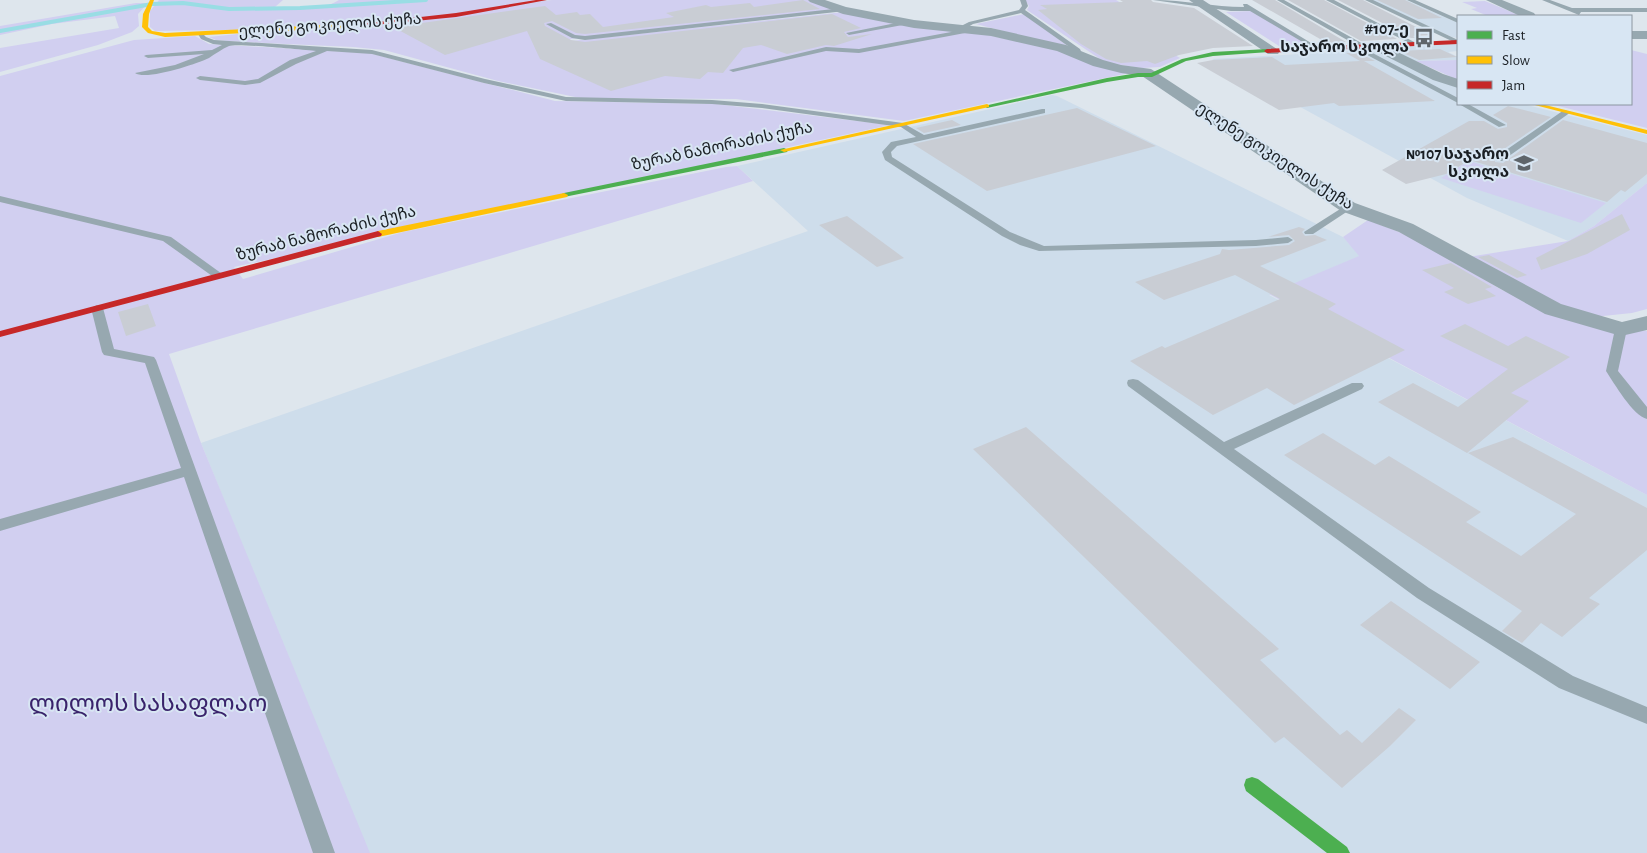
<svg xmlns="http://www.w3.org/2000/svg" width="1647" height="853" font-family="'Alegreya Sans','Noto Sans Georgian',sans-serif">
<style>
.built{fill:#ceddeb}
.green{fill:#d1cff0}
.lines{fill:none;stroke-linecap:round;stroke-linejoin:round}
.stream{stroke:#99dde4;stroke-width:4}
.building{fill:#c9cdd4}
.lane{fill:#97a8b0;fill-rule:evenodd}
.street{fill:#97a8b0;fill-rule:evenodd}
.fast{fill:#4caf50;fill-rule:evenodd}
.slow{fill:#ffc107;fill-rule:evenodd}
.jam{fill:#c62828;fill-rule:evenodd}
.labels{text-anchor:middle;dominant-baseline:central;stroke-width:4;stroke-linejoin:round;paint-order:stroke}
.far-street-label{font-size:16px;fill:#1a1f24;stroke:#d8e6f3}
.far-poi-label{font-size:16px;font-weight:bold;fill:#1a1f24;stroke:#d8e6f3;text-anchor:end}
.near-park-label{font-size:24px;fill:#39236b;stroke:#d8e6f3}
</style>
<rect width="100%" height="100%" fill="#dee6ed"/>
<!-- built -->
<path class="built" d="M1371,0h35l52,23v15l-6,-1z
M1458,43v8l-10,1 10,5v3l-46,1 -24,-13 5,-2z
M1367,50l13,3 44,21 34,12v18h65l124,31v48l-53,43 -26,15 -101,-43 -255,-139z
M1052,95l5,1 286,141 17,19 -91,39 378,200v358h-1280l-166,-410 607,-212 -71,-65z"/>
<!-- green -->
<path class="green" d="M159,0h124l-8,7c21,1 45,5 64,-7h198l-80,14 -159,15 -143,2 -5,-4v-16z
M552,0h258l23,10 -263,29 1,2 273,-29 125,19 97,21 63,21 -225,48 -168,-22 -156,-1 -82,-17 -114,-31 -31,-3 -111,-5 -26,-2 -7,-3z
M1025,0h91l31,19 -32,2 65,37 -20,9 -18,1 -36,-5 -79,-53 2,-4z
M1485,1l36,15h-33l-17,-7 6,-1 -15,-6z
M136,3h12l-10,11 1,12 -7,6 -34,13 -98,27v-24l119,-20 -4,-12 -63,8 -52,11v-9z
M1252,11l56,34 -29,1 -53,-34z
M1024,14l48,35 -96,-25z
M195,36l14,8 160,9 186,48 161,3 174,21 -656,142 9,12 160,-47 323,-65 11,-1 16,15 -584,173 32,89 169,410h-370v-777l134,-36z
M1631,50l16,4v74l-97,-24h81z
M1458,60v20l-42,-19z
M1469,161l137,42 -25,20 -140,-45z
M1647,183v126l-15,4 -39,4 -46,-16 -79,-44 100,-16 26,-15z
M1368,220l44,17 90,53 84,35 61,6v164l-378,-201 90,-38 -16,-19z"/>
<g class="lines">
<!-- stream -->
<path class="stream" d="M0,31l152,-27 31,-1 46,6 71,-1 126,-8"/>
</g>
<!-- building -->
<path class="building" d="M803,0l17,9 -235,25 -9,-1 -24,-12 -8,2 1,3 26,14 14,2 247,-28 29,14 -17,4 4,5 24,-3 -38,12 -8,-1 -39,9 -26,-9 -18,3 -20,25 -15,-1 -8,7 -35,-3 -54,15 -71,-32 -13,-28 -82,24 -52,-28 152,-21 11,9 21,-3 3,3 10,-1 13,13 71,-10 -8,-4 40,-8 5,2 39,-4 4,4z
M1120,0h31l2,2 41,6 59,38 -40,2 -34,7 -24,9 -8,-3 -26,2 -15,-4 -25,-15 -43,-34 9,-1 -7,-4 83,-3z
M1252,0h23l71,42 -19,1z
M1288,0h36l73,39 -36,2z
M1338,0h25l69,35 -19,1 4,2h-6z
M1377,0h28l37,18 -24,1z
M1440,49l17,8 -38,3 -20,-9z
M1346,53h13l16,8h-11l71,40 -96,5 -5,-3 -55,7 -82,-47 16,-3 59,-3 13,8 75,-4z
M1508,106l43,11 -56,38v7l8,1 60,-43 84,23v31l-22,18 -4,-2 -14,12 -137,-42 -24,14 -40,10 -24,-14 87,-49h15l14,8 9,-2v-4l-14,-8z
M1077,108l79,38 -169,45 -74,-47z
M952,120l9,5 -37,8 -8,-5z
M1622,214l8,16 -43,24 -46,16 -5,-12z
M847,216l57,42 -27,9 -58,-42z
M1299,227l6,2 -3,3 3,4 10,-1 12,5 -67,26 76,38 -8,5 77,41 -111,55 -27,-17 -54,27 -83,-54 32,-15 3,2 115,-49 -45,-24 -71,25 -29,-18 85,-28 2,-5 7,1 60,-5 6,-4 -6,-6 -21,2z
M1489,255l38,20 -10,3 -39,-21z
M1451,263l41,24 -7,2 11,7 -28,8 -24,-12 10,-4 -32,-18z
M148,304l8,22 -30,10 -8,-24z
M1465,324l43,22 18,-10 44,21 -59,36 18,8 -62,52 -89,-51 35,-19 45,24 50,-38 -68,-33z
M1026,427l253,222 -19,11 80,75 7,-5 15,13 37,-35 17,12 -26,26 -48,42 -58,-51 -9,6 -302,-294z
M1323,433l52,32 14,-9 92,56 -15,10 55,34 55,-42 -108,-61 45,-16 134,71v42l-58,48 11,6 -38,33 -21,-14 -19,20 -20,-12 20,-20 -238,-156z
M1391,601l89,61 -30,27 -90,-64z"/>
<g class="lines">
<!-- lane -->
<path class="lane" d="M1020,0h6l2,6 -3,4 55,39 3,7h-4l-4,-5 -54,-38 -48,11 -5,3v4l-3,2 -106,20 -33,-2 -93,21 -4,-2 97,-23 33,2 103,-19 1,-5 6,-3 50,-12 3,-4z
M1153,0c31,0 61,7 91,7l-1,-3h4l74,45 -5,1 -66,-39h-19z
M1277,0h7l81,45 1,1 -3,2 95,50v5l-104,-55v-2l2,-1z
M1326,0h8l84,44 -5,1z
M1365,0h8l85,40v4z
M1407,0h8l43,19v4z
M1542,0h8l22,8h75v4h-66l-2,3z
M843,8l2,3 -260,29 -13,-2 -26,-14 5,-1 24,12 10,1z
M906,21l3,2 -1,1 -59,11 -3,-2z
M201,32l5,5 8,3 158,10 113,29 81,18 146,3 50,4 141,19 21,12 118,-26h3v4l-148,33 -6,6 1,5 118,75 34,14 212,-6 32,-3 5,3 -5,3 -32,3 -217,5 -19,-6 -18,-9 -117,-76 -3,-8 9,-10 25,-5 -15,-10 -139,-19 -50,-4 -146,-3 -82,-18 -112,-29 -45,-3 -31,13 -36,19 -15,2 -45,-5 -4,-2 4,-2 45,5 13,-2 32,-19 26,-9c-13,-1 -79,-8 -87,-5 -7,3 -14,8 -20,12 -13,6 -63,23 -74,15l40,-8 29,-11 -56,4 -4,-2 2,-1 66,-5 10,-5 -9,-1 -12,-5 -3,-5z
M1459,104h9l38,21 -7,2z
M1564,110l7,2 -69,49h-6v-4z
M0,196l171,41 54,39 -2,2h-8l-52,-37 -163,-39z
M1348,204l3,1v4l-38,25h-8l-1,-2z
M97,305l6,3 11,41 40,8 2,3 179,493h-22l-129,-376 -184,54v-12l181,-51 -36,-105 -41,-8 -2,-3 -11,-44z
M1621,325l6,4 -9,42 29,36v12c-14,-3 -33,-36 -41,-48l9,-42z
M1133,379l5,1 86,62 128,-59h10l2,3 -2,3 -128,60 195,139 144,88 74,31v17l-88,-36 -142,-90 -289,-212 -1,-3 1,-3z"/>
<!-- street -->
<path class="street" d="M808,0h17l21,7 68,13 77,8 75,17 37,15 18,5 30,4 204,134 58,21 148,80 61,18 25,-6v14l-26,6 -76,-22 -146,-82 -58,-21 -199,-135 -21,-3 -28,-7 -36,-15 -66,-15 -77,-8 -71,-14 -33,-12z
M1189,0h14l77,51 -2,3h-10z
M1486,0h16l32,13 2,3h-16z
M1631,31h16v8h-16z
M1377,42l66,32 15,5v9l-25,-8 -61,-31 -2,-3 2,-3z"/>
<!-- fast -->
<path class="fast" d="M1267,49l2,3 -56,4 -27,5 -34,16h-14l-31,5 -120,26 -3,-2 123,-28 31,-5h13l31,-14 31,-7z
M784,148l4,2 -1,2 -223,45 -4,-2 4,-2z
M1252,777l6,2 89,68 3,6h-23l-81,-62 -2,-6 2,-6z"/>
<!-- slow -->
<path class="slow" d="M150,0h4l-5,14 -1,13 4,4 13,2 179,-9 3,2 -3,2 -179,9 -17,-4 -6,-6 1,-13z
M987,104l2,1v2l-205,45 -4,-2z
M1531,104h10l106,26v4z
M564,193l4,2 -1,2 -189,40 -4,-3 4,-3z"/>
<!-- jam -->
<path class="jam" d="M536,0h11l-91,17 -112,11 -3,-2 115,-13z
M1458,40v4l-191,9 -3,-2 3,-2z
M378,231l4,3 -1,2 -381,101v-6z"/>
</g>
<!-- icons -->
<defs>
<symbol id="bus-bare" viewBox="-9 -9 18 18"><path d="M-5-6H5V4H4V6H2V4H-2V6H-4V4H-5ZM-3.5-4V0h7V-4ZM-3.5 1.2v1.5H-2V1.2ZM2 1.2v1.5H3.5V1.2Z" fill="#5f656a" stroke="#d8e6f3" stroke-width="2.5" paint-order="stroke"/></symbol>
<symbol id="school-bare" viewBox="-9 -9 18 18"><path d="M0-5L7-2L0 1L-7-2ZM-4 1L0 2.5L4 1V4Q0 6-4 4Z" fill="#5f656a" stroke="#d8e6f3" stroke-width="2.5" paint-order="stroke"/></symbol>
</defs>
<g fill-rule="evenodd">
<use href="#bus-bare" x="1410" y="24" width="28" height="28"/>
<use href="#school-bare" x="1510" y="149" width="28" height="28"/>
</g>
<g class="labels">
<!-- far-street labels -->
<g class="far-street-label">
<text transform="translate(330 25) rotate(-4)">ელენე გოკიელის ქუჩა</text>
<text transform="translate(722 146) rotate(-12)">ზურაბ ნამორაძის ქუჩა</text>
<text transform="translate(1275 156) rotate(33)">ელენე გოკიელის ქუჩა</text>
<text transform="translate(326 233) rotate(-14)">ზურაბ ნამორაძის ქუჩა</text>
</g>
<!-- far-poi labels -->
<g class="far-poi-label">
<text x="1409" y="29">#107-ე<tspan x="1409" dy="18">საჯარო სკოლა</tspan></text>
<text x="1509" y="154">№107 საჯარო<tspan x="1509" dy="18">სკოლა</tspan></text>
</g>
<!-- near-park labels -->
<g class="near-park-label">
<text x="148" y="704">ლილოს სასაფლაო</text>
</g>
</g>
<!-- legend -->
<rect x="1457" y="15" width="175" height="90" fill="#d8e6f3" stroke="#8c96a0"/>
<rect x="1467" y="31" width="25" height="8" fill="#4caf50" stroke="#8c96a0"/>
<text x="1502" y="40" font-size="15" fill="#1a1f24">Fast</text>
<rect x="1467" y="56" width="25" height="8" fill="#ffc107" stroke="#8c96a0"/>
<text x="1502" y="65" font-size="15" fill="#1a1f24">Slow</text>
<rect x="1467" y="81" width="25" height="8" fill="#c62828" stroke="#8c96a0"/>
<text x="1502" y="90" font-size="15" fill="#1a1f24">Jam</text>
</svg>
